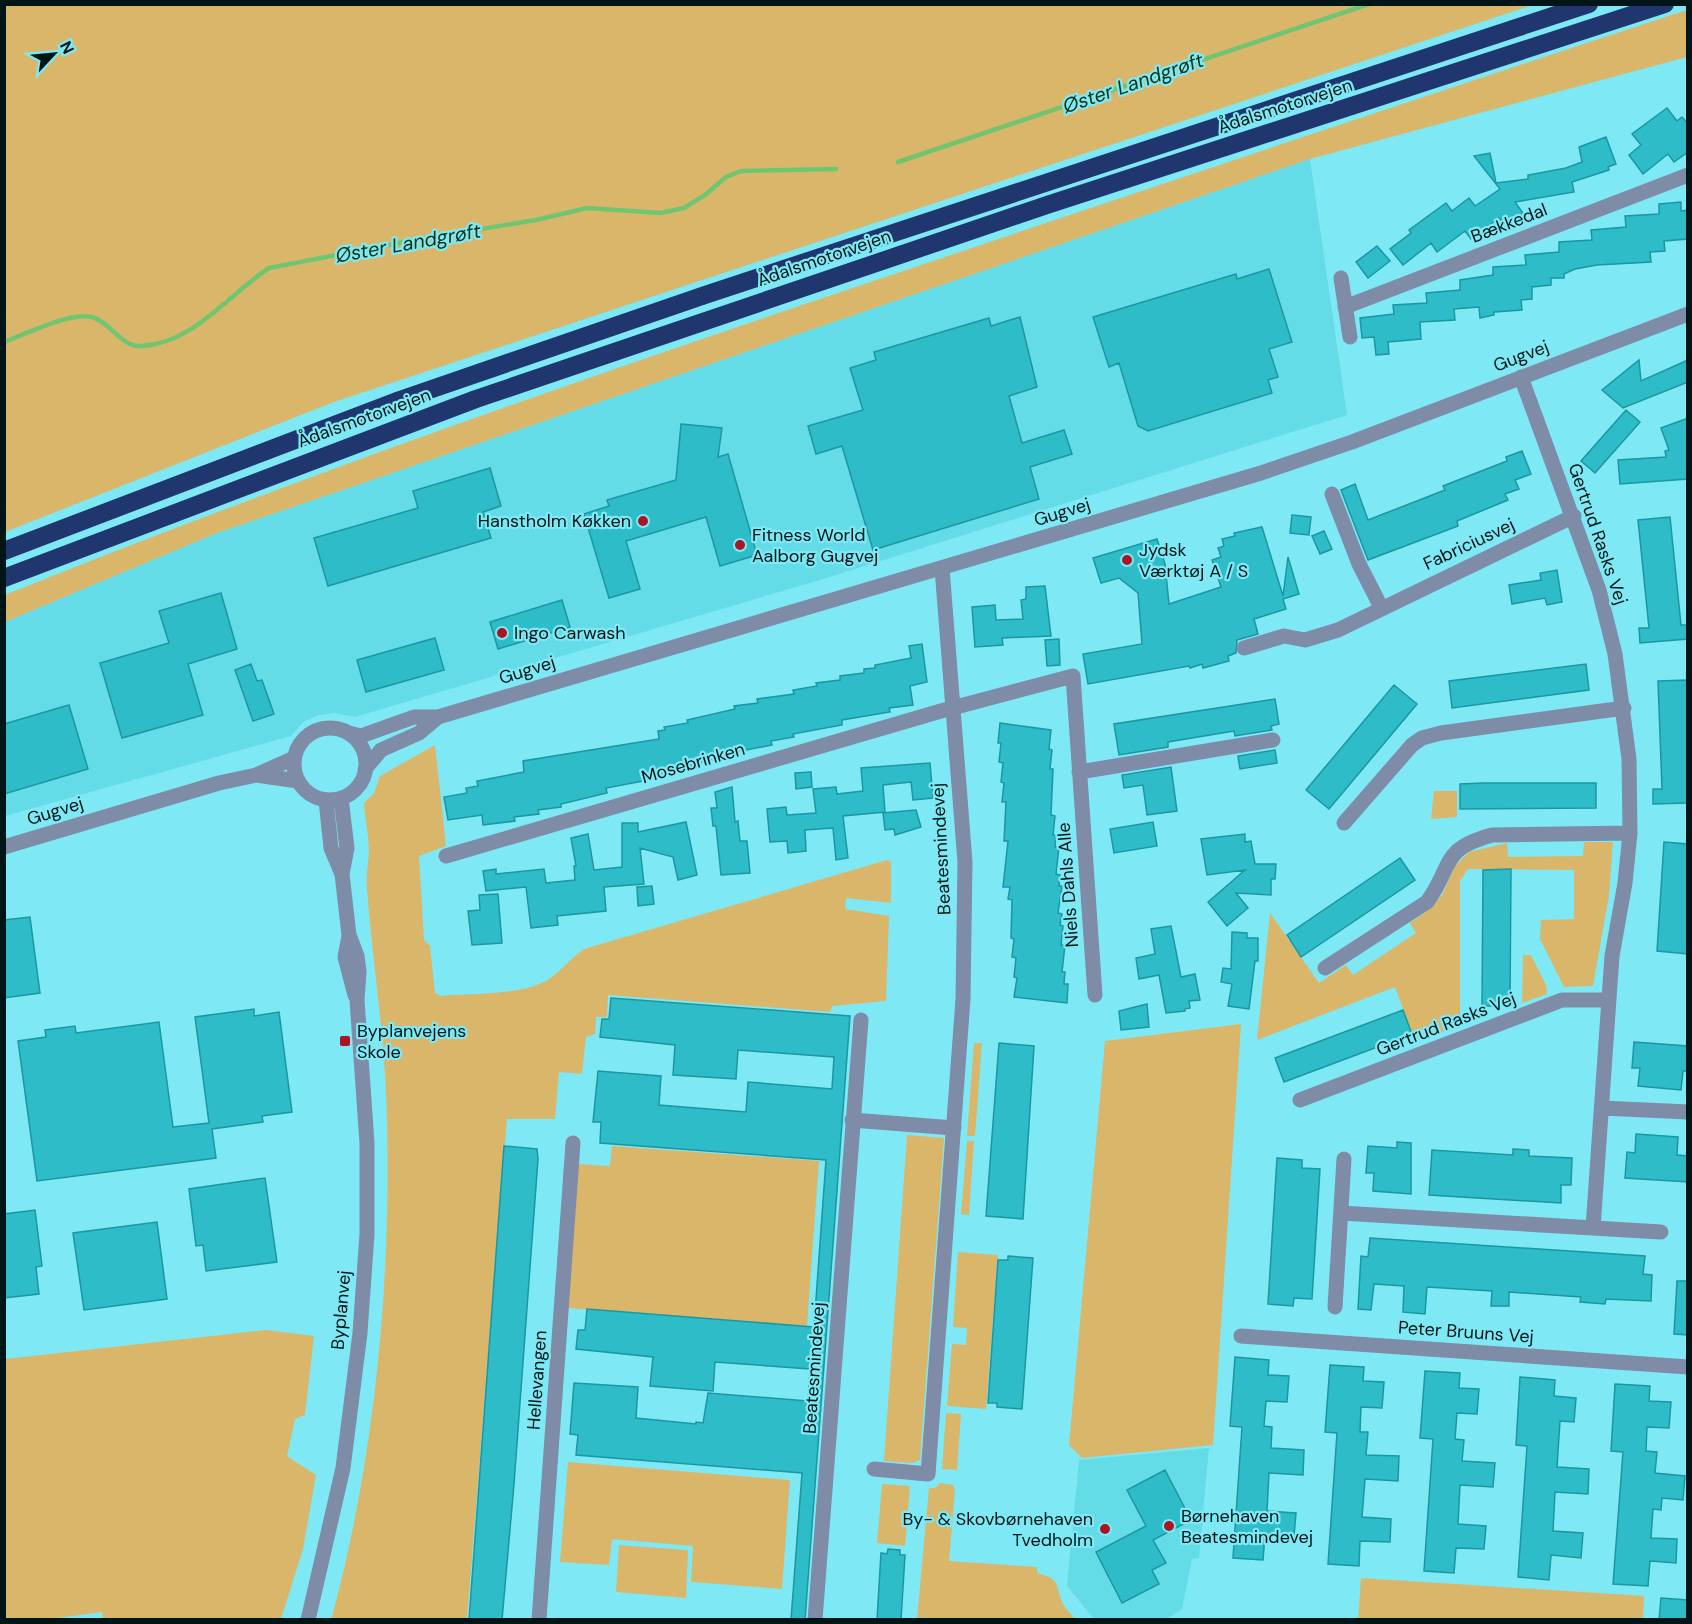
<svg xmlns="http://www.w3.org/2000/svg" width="1692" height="1624" font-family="'DM Sans',sans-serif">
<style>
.built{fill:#63dce8}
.green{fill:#dab66b}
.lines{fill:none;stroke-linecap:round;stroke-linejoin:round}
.stream{stroke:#70c571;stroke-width:4.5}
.building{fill:#2dbcc8;stroke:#1b97a1;stroke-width:1.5}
.minor{stroke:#7e8ca7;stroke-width:15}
.tertiary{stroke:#7e8ca7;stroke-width:15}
.motorway{stroke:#1f376e;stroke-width:18}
.poi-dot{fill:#aa1523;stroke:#7ee9f4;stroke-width:2}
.labels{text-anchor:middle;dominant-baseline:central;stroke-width:4.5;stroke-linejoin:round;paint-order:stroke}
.street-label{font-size:18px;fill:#001517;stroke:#7ee9f4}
.poi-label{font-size:18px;fill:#001517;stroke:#7ee9f4;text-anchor:start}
.water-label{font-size:20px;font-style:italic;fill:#103211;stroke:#7ee9f4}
</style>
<rect width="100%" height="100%" fill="#7ee9f4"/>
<!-- built -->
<path class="built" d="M1310,159l37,256 -527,165 -465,137 -20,-4 -16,2 -16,7 -12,14 -286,80v-194l212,-89z
M1209,1448l-10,110 -7,1 -10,50 -15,10h-73l-27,-33 12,-126z"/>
<!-- green -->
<path class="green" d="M4,5l1,-1 1528,1 -1199,397 -329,130z
M1687,10v47l-377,102 -1093,374 -212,89v-27c310,-125 626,-233 943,-339 246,-83 493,-165 739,-246z
M435,745l11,101 -27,10 5,84 6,6 5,47 6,3c31,-3 82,0 108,-17 13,-9 22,-21 35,-30l303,-89 4,2v41l-45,-5 -1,11 44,7 -3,85 -54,5 -2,6 -222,-17 -1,22h-11l-1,17 -9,3 -4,37 -23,-2 -4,47h-48l-40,500 -136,1c46,-167 62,-356 55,-528 -3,-68 -14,-135 -19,-203 -1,-12 1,-25 2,-37 0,-16 -4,-33 -5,-49l10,-10 6,-17z
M1434,791h23v26l-26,2z
M1584,842h29l-4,53 -16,91 -29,1 -24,-48 1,-19 33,-1v-49l-106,-1 -8,12v145l-45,15 -20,-54 -138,53 13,-127 49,70 27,-18 7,10 63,-42 -6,-10 20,-14 12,-14 13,-29 14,-14 38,-9 1,14 75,-1z
M1523,955h8l15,30 1,9 -25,9z
M1241,1024l-28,421 -131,13 -13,-13 36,-404z
M974,1043h8l-7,93h-8z
M907,1135l37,3 -24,322 -8,3 -28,-2z
M967,1141h7l-5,74 -8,-1z
M612,1146l207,15 -12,165 -239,-18 10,-144 32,2z
M958,1252l40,3 -12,154 -39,-3 5,-62 14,1 1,-17 -14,-1z
M266,1330l48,6 -9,79 -10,4 -8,37 29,19 -13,74 -22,70 -178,1 -1,-8 -51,7h-46v-260z
M946,1413l15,1 -4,56 -15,-1z
M568,1462l222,18 -8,109 -91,-7 2,-36 -81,-7 -3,26 -49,-3z
M940,1483l13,2 2,4 -6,72 88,6v6c21,6 18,7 24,26 2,7 9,14 14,20h-158l12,-131h6z
M882,1484l28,2 -5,60 -28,-3z
M619,1545l69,5 -2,48 -70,-6z
M1361,1578l283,18 -1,23h-285z"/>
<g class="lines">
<!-- stream -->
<path class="stream" d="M898,162l471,-158
M4,342c22,-8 65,-30 88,-25 19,5 29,31 50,29 52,-3 87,-52 127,-78l140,-27 127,-21 51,-12 74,5 23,-5 21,-13 21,-18 15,-6 95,-2"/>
</g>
<!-- building -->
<path class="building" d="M1667,108l10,13 5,-4 6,7v28l-14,10 -6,-8 -25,20 -14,-19 12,-10 -9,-11z
M1606,137l10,27 -8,3 1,3 -37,12 2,10 -59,10 8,11 -17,13 -7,-8 -28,21 -6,-8 -28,21 -6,-9 -28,22 -13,-16 21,-16 -2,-3 37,-27 6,8 17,-13 6,8 25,-17 -26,-33 16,-3 6,30 32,-4v-4l38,-7 16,-6 -3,-15z
M1681,202v9l7,-1v29l-24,2 1,10 -15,1 1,10 -54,3 -22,4 -11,5v4h-13v7l-19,2v12l-11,1 1,10 -28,2v3l-14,3 -1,-11 -25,2 1,11 -35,2 1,17 -33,3 1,12 -13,1 -2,-18 -12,1 -2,-20 34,-4 -1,-9 34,-2 -1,-10 34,-3v-10l33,-5v-8l33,-2 -1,-10 34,-3v-10l33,-2 -1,-10 35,-3 -1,-11 34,-2v-10z
M1377,246l13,15 -22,17 -12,-16z
M1269,269l23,73 -23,7 9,28 -10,3 4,13 -124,38 -10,-5 -19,-63 -10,4 -16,-50 143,-43 1,5z
M1020,317l17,70 -28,9 13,47 42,-13 8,24 -42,13 9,32 -166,51 -31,-104 -26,8 -8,-28 55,-16 -13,-42 26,-8 -2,-8 115,-34 2,8z
M1639,360l2,21 47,-21v22l-65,26 -21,-18z
M1626,410l14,12 -45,51 -14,-12z
M1688,418v61l-68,5 -2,-24 48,-3 -1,-6 4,-1 -8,-22z
M681,424l41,4 -4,29 10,-3 29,101 -37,11 -14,-49 -80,24 14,48 -31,9 -25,-84 25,-8 -2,-6 69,-20z
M1522,451l9,23 -16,6 4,9 -14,5 3,6 -51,21 1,5 -90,34 -27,-70 14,-6 13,36 77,-30 -2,-4 64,-25 -1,-4z
M490,468l11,38 -18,6 8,26 -163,48 -14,-48 104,-30 -5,-17z
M1292,515l19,2 -2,18 -19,-2z
M1670,517l11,108h7v14l-48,4 -1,-15h10l-11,-108z
M1262,527l21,69 5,-39 11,37 -16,5 3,10 -32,10 4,15 -21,6 -1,13 -8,3 1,5 -26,7 -1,-4 -12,4 -1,-2 -101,18 -5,-30 59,-10 -4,-51 -19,-15 -18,5 -8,-25 64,-19 8,25 4,40 52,-17 -9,-27 9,-3 -3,-9 6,-2 -2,-7 13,-3 -1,-3z
M1324,531l8,18 -12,5 -8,-18z
M1557,570l5,32 -15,3 -2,-7 -33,6 -3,-19 32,-5 -1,-7z
M1045,586l6,50 -49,2 1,7 -28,2 -3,-40 23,-2 1,15 27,-1 -2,-19 5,-1v-12z
M221,593l16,56 -49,15 15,51 -81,23 -22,-75 69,-20 -10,-32z
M562,600l8,27 -72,22 -8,-27z
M435,638l9,32 -78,22 -9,-32z
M1059,639l1,26 -13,1 -2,-26z
M922,644l5,38 -17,4 3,19 -24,3 1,4 -48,8v5l-49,9 1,3 -23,4 1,4 -47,9 1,4 -26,4 1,3 -23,4 1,3 -20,6 -53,10 1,5 -46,11v3l-23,3 1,4 -25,3 1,4 -32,4 -1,-10 -34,5 -4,-23 23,-4 -1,-5 12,-2 -1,-5 47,-9 -1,-11 136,-22 -1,-8 7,-1 -1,-3 24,-4 -1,-3 48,-11 -1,-3 24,-3 -1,-4 37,-5 -1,-4 24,-4 -1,-3 24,-3v-4l24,-3v-4l11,-1v-3l36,-7 -2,-12z
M251,664l6,17 5,-1 12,34 -21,7 -18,-51z
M1586,664l3,26 -137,18 -3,-27z
M1688,680v123l-35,1v-15h9l-4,-108z
M1394,685l23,19 -88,105 -23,-19z
M1275,699l4,25 -8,2 1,4 -37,6 -1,-5 -66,11v5l-49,8 -5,-31z
M69,705l19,64 -84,25v-70z
M1000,723l51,7 -2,19 3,1 -2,19h3l-2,46 4,1 -2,19h3l-1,12h4l-3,27 4,1 -1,11h3l-4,27 4,1 -2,11 3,1 -2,19h4l-3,27h3l-1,12h4l-1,19 -53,-6 3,-19 -3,-1 2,-19 -4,-1 2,-18 -3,-1 1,-38 -4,-1 2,-12h-7l5,-46h-4l2,-39h-4l2,-19 -3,-1 2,-19 -4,-1 2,-19h-3z
M1275,750l2,13 -37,6 -2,-13z
M930,763l3,35 -20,2 -2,-18 -28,3 2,27 -42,4 5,42 -12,2 -3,-32 -28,2 1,21 -18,2 -1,-12 -17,1 -3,-33 19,-2 1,8 29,-2 -3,-24 23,-2 1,7 26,-3 -2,-23z
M1171,767l6,44 -30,4 -4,-30 -19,3 -2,-13z
M811,772l1,15 -16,2 -1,-16z
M1483,783h113v25l-136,1v-25z
M732,787l3,35 3,-1 2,20h7l3,32 -29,2 -5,-49h-3l-2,-18h6l-2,-16z
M916,810l5,17 -26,8 -1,-6 -9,1 -2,-17z
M686,822l11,53 -19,5 -5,-23 -33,-9 4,36 -40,3 2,24 -49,5 1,9 -27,3 -5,-41 -40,4 -3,-20 13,-2v5l48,-5 2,14 29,-3 -1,-14h2l-5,-28 17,-4 6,36 28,-3v-44h16v9z
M1153,822l4,24 -43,7 -4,-24z
M1245,834v8l6,-1 4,23h21l-1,15h-4v16l-35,-2 12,15 -21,18 -19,-24 37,-32 -38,5 -6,-36z
M1664,842l24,2v110l-31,-3z
M1400,858l15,22 -114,77 -14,-22z
M1511,869l-1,137h-28l1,-136z
M652,886l2,18 -16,2 -1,-19z
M498,894l4,49 -30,2 -4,-34 12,-1 -1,-15z
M30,917l10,76 -36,5v-78z
M1171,926l10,51 14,-3 5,26 -11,1 1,7 -5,1v2l-19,2 -7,-38 -20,4 -3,-21 19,-4 -4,-25z
M1232,932l15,1v5h11v23h-3l-6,48 -21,-3 4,-22 -11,-2 2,-14 8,1z
M611,998l239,18 -45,604h-14l11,-147 -226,-18 2,-20 -8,-1 4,-51 64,4 -2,31 60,6v-2l7,1 5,-30 100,8 2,-32 -95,-7 -2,29 -63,-5 3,-29 -77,-8 2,-19h7l2,-21 227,18 12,-167 -226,-17 1,-21h-8l5,-51 63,5 -2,29 87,7 2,-30 84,7 2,-32 -96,-7 -2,29 -63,-4 2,-30 -75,-8 2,-18h7z
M1147,1004l2,23 -28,3 -2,-19z
M254,1009v7l25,-4 13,100 -30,4 1,6 -51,7 4,29 -179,23 -19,-140 28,-4 -1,-7 30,-4 1,7 83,-11 14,105 36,-4 -14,-106z
M1403,1010l9,24 -128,48 -9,-24z
M1634,1042l54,4v25h-5l-2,19 -43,-4 2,-18h-8z
M999,1043l35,3 -11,173 -37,-3z
M1636,1134l42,3 -1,18 11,1v26l-63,-4 2,-26 8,1z
M1397,1142l14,1v51l-38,-3 1,-18h-8l2,-27 29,2z
M504,1146l33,3 1,10 -24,325 -12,136h-33z
M1513,1149l16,1v6l43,2 -1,27h-10v18l-132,-8 3,-45 81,5z
M1277,1158l25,2v8l18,1 -8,130 -18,-1 -1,8 -25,-2z
M265,1178l12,84 -71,9 -3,-26 -7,1 -7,-57z
M35,1210l7,56 -6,1 3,27 -35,4v-84z
M157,1222l10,77 -83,11 -11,-77z
M1370,1238l275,18 -2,18 9,1 -1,26 -45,-2 -1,5 -25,-2 1,-5 -72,-5v14h-18l1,-15 -65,-4 -2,27 -22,-2 1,-26 -30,-2 -3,26 -13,-1 3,-53 7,1z
M1008,1256l25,2 -11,151 -25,-2v-4h-9l10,-143h10z
M1677,1281h11v54l-14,-1z
M1235,1357l34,3 -1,15 21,1 -2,26 -21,-1 -2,25 8,1 -1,21 33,2 -1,25 -34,-2 -2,38 29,2 -2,23 -29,-2 -2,26 -30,-2 9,-131 -12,-1z
M1330,1365l34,2 -1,14 21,1 -2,26 -21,-1 -1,25h8l-2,23 33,1 -1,25 -33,-2 -3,38 29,2 -1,23 -30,-1 -1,25 -31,-2 9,-131 -12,-1z
M1425,1371l35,2 -1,15 20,1 -2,25 -20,-1 -2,26 9,1 -2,21 33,2 -2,24 -33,-2 -2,39 28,2 -2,23 -28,-1 -2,25 -30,-2 9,-132 -13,-1z
M1520,1377l35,3 -1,16 22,2 -2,24 -14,-1 -3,46 32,2 -1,25 -33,-2 -2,39 30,2 -2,25 -30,-3 -2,25 -31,-3 9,-131 -11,-1z
M1615,1384l35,2 -1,15 22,1 -2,26 -22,-1 -1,24 11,1 -2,21 30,3 -2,24 -21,-2 -1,12 -8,-1 -2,29 26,1 -1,24 -26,-2 -2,25 -35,-2 10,-132 -12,-1z
M1165,1470l26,50 -38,20 13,23 -14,7 7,14 -37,19 -26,-51 50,-26 -19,-36z
M888,1549l12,1v5h5l-4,65h-24l4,-67 6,1z
M1661,1598l27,2v20h-29z"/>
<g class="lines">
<!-- minor -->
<path class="minor" d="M1341,278l9,59
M1345,307l343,-132
M1521,377l78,213 16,64 14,105 1,74 -5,50 -13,73 -19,272
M1332,494l27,70 22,43
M1244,648l40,-12 21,4 33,-10 236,-114
M1079,772l194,-32
M1344,823l68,-78 10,-7 19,-5 183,-25
M446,856l495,-145 132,-35 22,319
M1325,968l102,-66c26,-36 13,-53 65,-67l138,-2
M1300,1100l262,-100h47
M1602,1108l86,4
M852,1120l102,8
M1341,1213l320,19
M1335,1307l9,-148
M1241,1336l447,31
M874,1469l54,5 35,-475 2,-137 -23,-294
M539,1620l34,-477
M815,1620l46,-600"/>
<!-- tertiary -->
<path class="tertiary" d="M294 764a36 36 0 1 1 72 0a36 36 0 1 1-72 0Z
M349,733l12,3 53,-19h24l823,-244 91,-31 336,-128
M365,769l16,-19 38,-17 19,-16
M256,775l42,6
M341,798l6,50 -5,26
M4,847l215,-64 37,-8 38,-17
M349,936l-4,21 10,38
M308,1620l35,-152 17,-135 7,-99v-91l-10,-143 2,-28 -2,-16 -8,-21 -7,-61 -11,-26 -5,-48"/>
<!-- motorway -->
<path class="motorway" d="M4,551l396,-151 305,-105 884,-291
M4,578l472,-179 571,-194 618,-201"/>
</g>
<!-- markers -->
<g class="poi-dot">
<circle cx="643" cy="521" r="6"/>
<circle cx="740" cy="545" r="6"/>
<circle cx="1127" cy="560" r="6"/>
<circle cx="502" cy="633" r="6"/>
<rect x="339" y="1035" width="12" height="12" rx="3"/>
<circle cx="1169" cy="1526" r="6"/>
<circle cx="1105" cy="1529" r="6"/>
</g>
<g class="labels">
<!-- street labels -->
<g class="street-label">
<text transform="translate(1285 106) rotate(-18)">Ådalsmotorvejen</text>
<text transform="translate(1509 223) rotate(-21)">Bækkedal</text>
<text transform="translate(824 258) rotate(-19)">Ådalsmotorvejen</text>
<text transform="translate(1521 356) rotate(-21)">Gugvej</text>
<text transform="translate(364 418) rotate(-20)">Ådalsmotorvejen</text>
<text transform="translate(1062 512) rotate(-17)">Gugvej</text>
<text transform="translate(1598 534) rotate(71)">Gertrud Rasks Vej</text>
<text transform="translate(1469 544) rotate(-25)">Fabriciusvej</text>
<text transform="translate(527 670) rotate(-17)">Gugvej</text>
<text transform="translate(693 763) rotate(-16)">Mosebrinken</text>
<text transform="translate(55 811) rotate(-17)">Gugvej</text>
<text transform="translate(941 849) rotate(-93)">Beatesmindevej</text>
<text transform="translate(1068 885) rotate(-94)">Niels Dahls Alle</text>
<text transform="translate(1446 1024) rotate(-21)">Gertrud Rasks Vej</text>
<text transform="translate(341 1310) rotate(-85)">Byplanvej</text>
<text transform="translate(1466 1332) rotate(4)">Peter Bruuns Vej</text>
<text transform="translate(814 1368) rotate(-86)">Beatesmindevej</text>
<text transform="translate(537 1380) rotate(-86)">Hellevangen</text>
</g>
<!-- poi labels -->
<g class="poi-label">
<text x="631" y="521" text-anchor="end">Hanstholm Køkken</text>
<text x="752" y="535">Fitness World<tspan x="752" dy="21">Aalborg Gugvej</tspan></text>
<text x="1139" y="550">Jydsk<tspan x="1139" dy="21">Værktøj A / S</tspan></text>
<text x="514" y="633">Ingo Carwash</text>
<text x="357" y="1031">Byplanvejens<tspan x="357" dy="21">Skole</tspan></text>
<text x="1181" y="1516">Børnehaven<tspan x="1181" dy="21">Beatesmindevej</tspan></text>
<text x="1093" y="1519" text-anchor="end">By- &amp; Skovbørnehaven<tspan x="1093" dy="21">Tvedholm</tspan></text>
</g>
<!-- water labels -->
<g class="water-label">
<text transform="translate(1133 83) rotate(-19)">Øster Landgrøft</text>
<text transform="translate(408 243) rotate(-10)">Øster Landgrøft</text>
</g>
</g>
<!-- border -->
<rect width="1692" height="1624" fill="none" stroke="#001517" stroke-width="12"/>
<!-- north arrow -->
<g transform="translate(54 54) rotate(64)" stroke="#7ee9f4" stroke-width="4.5" paint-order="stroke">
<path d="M0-4.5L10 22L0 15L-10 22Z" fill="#001517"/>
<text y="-9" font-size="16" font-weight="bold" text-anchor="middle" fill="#001517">N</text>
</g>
</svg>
